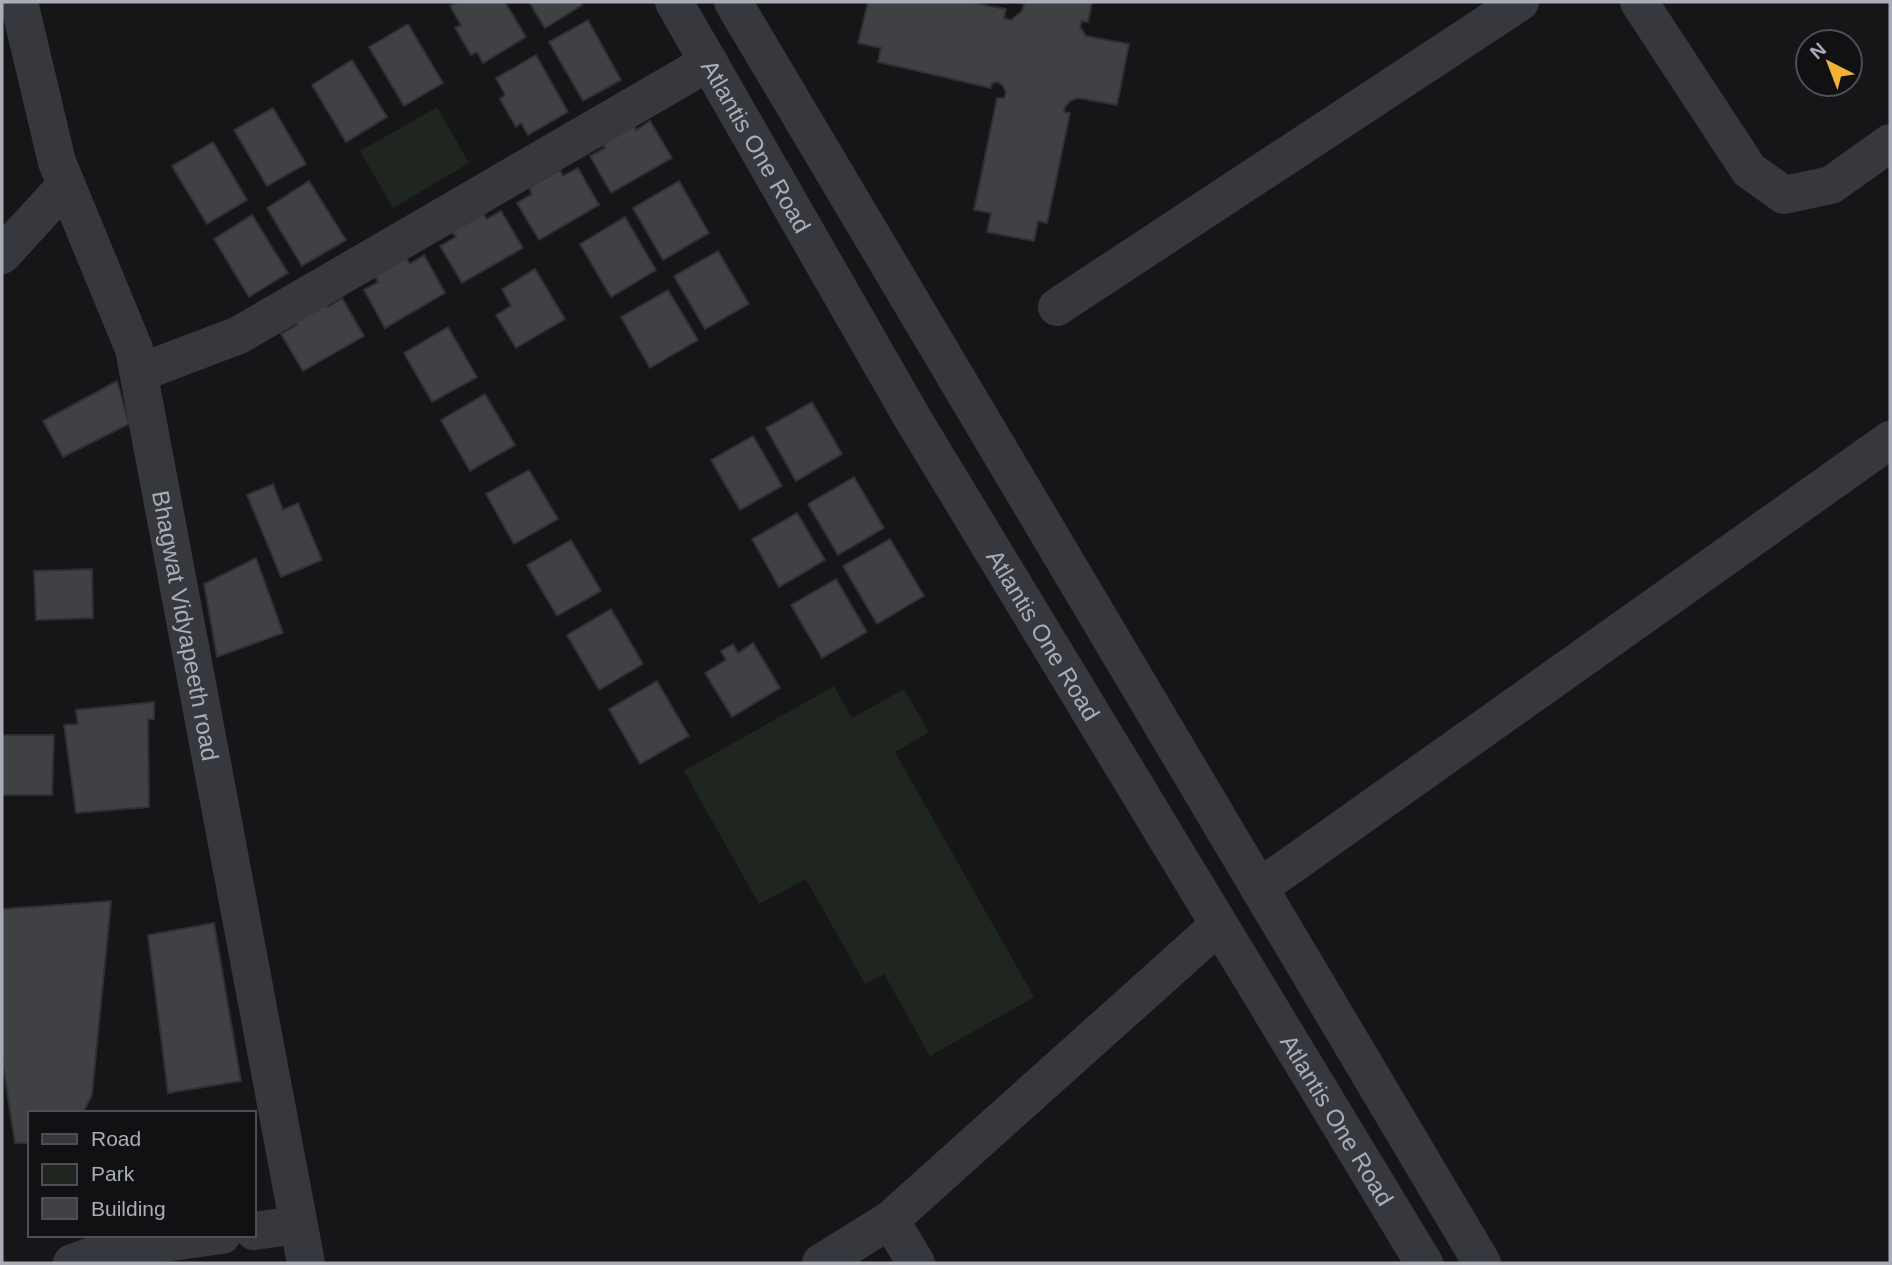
<svg xmlns="http://www.w3.org/2000/svg" width="1892" height="1265" font-family="Arial,sans-serif">
<style>
.green{fill:#1e261f}
.building{fill:#404145;stroke:#303034;stroke-width:2}
.lines{fill:none;stroke-linecap:round;stroke-linejoin:round}
.minor{stroke:#37383d;stroke-width:38}
.labels{text-anchor:middle;dominant-baseline:central;stroke-width:7;stroke-linejoin:round;paint-order:stroke}
.street-label{font-size:24px;fill:#a8adb8;stroke:#111113}
</style>
<rect width="100%" height="100%" fill="#161618"/>
<!-- green -->
<path class="green" d="M437,107l32,56 -76,45 -33,-57z
M834,686l18,32 52,-29 25,43 -34,20 139,245 -104,59 -46,-82 -19,10 -59,-105 -47,25 -75,-133z"/>
<!-- building -->
<path class="building" d="M458,2h47l21,35 -43,26 -6,-11 -6,3 -16,-27 6,-3 -11,-19z
M529,2h51l2,3 -37,23z
M868,2h100l38,7 -2,9 7,2 11,-9 2,-7 -8,-2h76l-4,20 -6,-1 -2,6 3,4 3,5 43,8 -12,61 -39,-7 -8,3 -5,6 -1,5 6,1 -23,110 -9,-2 -4,20 -47,-9 4,-19 -17,-3 23,-112h7l2,-6 -3,-6 -5,-4 -6,1 -1,5 -113,-26 3,-14 -23,-5z
M588,20l33,60 -38,21 -34,-59z
M408,24l35,59 -39,23 -35,-59z
M536,55l32,57 -40,23 -7,-12 -5,4 -16,-28 5,-4 -9,-17z
M352,60l35,57 -41,25 -34,-57z
M273,108l33,56 -39,22 -33,-56z
M650,121l22,37 -61,35 -21,-37 15,-8 -3,-6 31,-18 3,6z
M213,142l34,58 -40,24 -35,-58z
M578,168l21,37 -60,35 -22,-37 15,-9 -3,-6 31,-18 3,6z
M309,181l37,59 -44,26 -35,-58z
M679,181l30,52 -46,27 -30,-52z
M501,211l22,37 -61,35 -22,-37 16,-9 -4,-5 31,-18 4,5z
M252,215l36,58 -39,24 -35,-58z
M625,217l31,53 -45,27 -31,-53z
M718,251l31,53 -44,25 -31,-53z
M424,255l21,38 -60,35 -21,-38 14,-8 -3,-6 31,-18 4,6z
M535,269l30,50 -49,29 -20,-33 15,-9 -9,-17z
M668,290l30,50 -48,28 -29,-51z
M342,298l22,38 -61,35 -22,-37 16,-9 -4,-5 31,-18 4,5z
M448,327l29,50 -45,25 -28,-49z
M117,381l12,43 -66,33 -20,-36z
M485,394l30,51 -45,26 -29,-51z
M812,402l30,52 -46,27 -30,-53z
M753,436l29,50 -42,24 -29,-50z
M529,470l29,49 -44,25 -28,-50z
M854,477l30,51 -46,27 -30,-51z
M273,484l10,26 15,-7 24,57 -41,17 -34,-82z
M797,513l28,47 -46,27 -27,-48z
M890,539l34,57 -47,28 -34,-58z
M571,540l30,51 -44,25 -30,-51z
M256,558l27,75 -66,24 -13,-73z
M92,569l1,49 -57,2 -2,-49z
M836,579l31,53 -45,26 -31,-53z
M611,609l32,55 -44,26 -32,-55z
M753,643l27,45 -48,29 -27,-44 21,-13 -5,-9 12,-7 5,9z
M657,681l32,55 -49,28 -31,-55z
M154,702v17h-6l1,88 -73,6 -12,-88 14,-1 -2,-14z
M2,735h52l-2,60h-50z
M111,901l-19,194 -9,18h-53v30h-15l-13,-84v-150z
M214,923l27,158 -73,12 -20,-158z"/>
<g class="lines">
<!-- minor -->
<g class="minor">
<path id="s1" d="M19,2l38,160 77,187 172,914"/>
<path id="s2" d="M674,2l239,417 511,844"/>
<path d="M733,2l749,1261"/>
<path d="M1639,2l110,168 35,25 47,-10 59,-42"/>
<path d="M2,255l64,-70"/>
<path d="M1057,307l463,-305"/>
<path d="M139,373l100,-38 470,-273"/>
<path d="M1259,888l631,-448"/>
<path d="M254,1231l44,-6"/>
<path d="M72,1263l33,-12 117,-16"/>
<path d="M821,1263l69,-43"/>
<path d="M916,1263l-26,-43 329,-295"/>
</g>
</g>
<g class="labels">
<!-- street labels -->
<g class="street-label">
<text stroke="none"><textPath href="#s2" startOffset="166">Atlantis One Road</textPath></text>
<text stroke="none"><textPath href="#s1" startOffset="648">Bhagwat Vidyapeeth road</textPath></text>
<text stroke="none"><textPath href="#s2" startOffset="733">Atlantis One Road</textPath></text>
<text stroke="none"><textPath href="#s2" startOffset="1300">Atlantis One Road</textPath></text>
</g>
</g>
<!-- border -->
<rect width="1892" height="1265" fill="none" stroke="#a8adb8" stroke-width="7"/>
<!-- legend -->
<rect x="28" y="1111" width="228" height="126" fill="#111113" stroke="#4d4f55" stroke-width="2"/>
<rect x="42" y="1134" width="35" height="10" fill="#37383d" stroke="#4d4f55" stroke-width="2"/>
<text x="91" y="1146" font-size="21" fill="#a8adb8">Road</text>
<rect x="42" y="1164" width="35" height="21" fill="#1e261f" stroke="#4d4f55" stroke-width="2"/>
<text x="91" y="1181" font-size="21" fill="#a8adb8">Park</text>
<rect x="42" y="1198" width="35" height="21" fill="#404145" stroke="#4d4f55" stroke-width="2"/>
<text x="91" y="1216" font-size="21" fill="#a8adb8">Building</text>
<!-- north arrow -->
<g transform="translate(1829 63) rotate(318)"><circle r="33" fill="#111113" stroke="#4d4f55" stroke-width="2"/>
<path d="M0-5L12 26L0 18L-12 26Z" fill="#f2b134"/>
<text y="-10" font-size="19" font-weight="bold" text-anchor="middle" fill="#a8adb8">N</text>
</g>
</svg>
